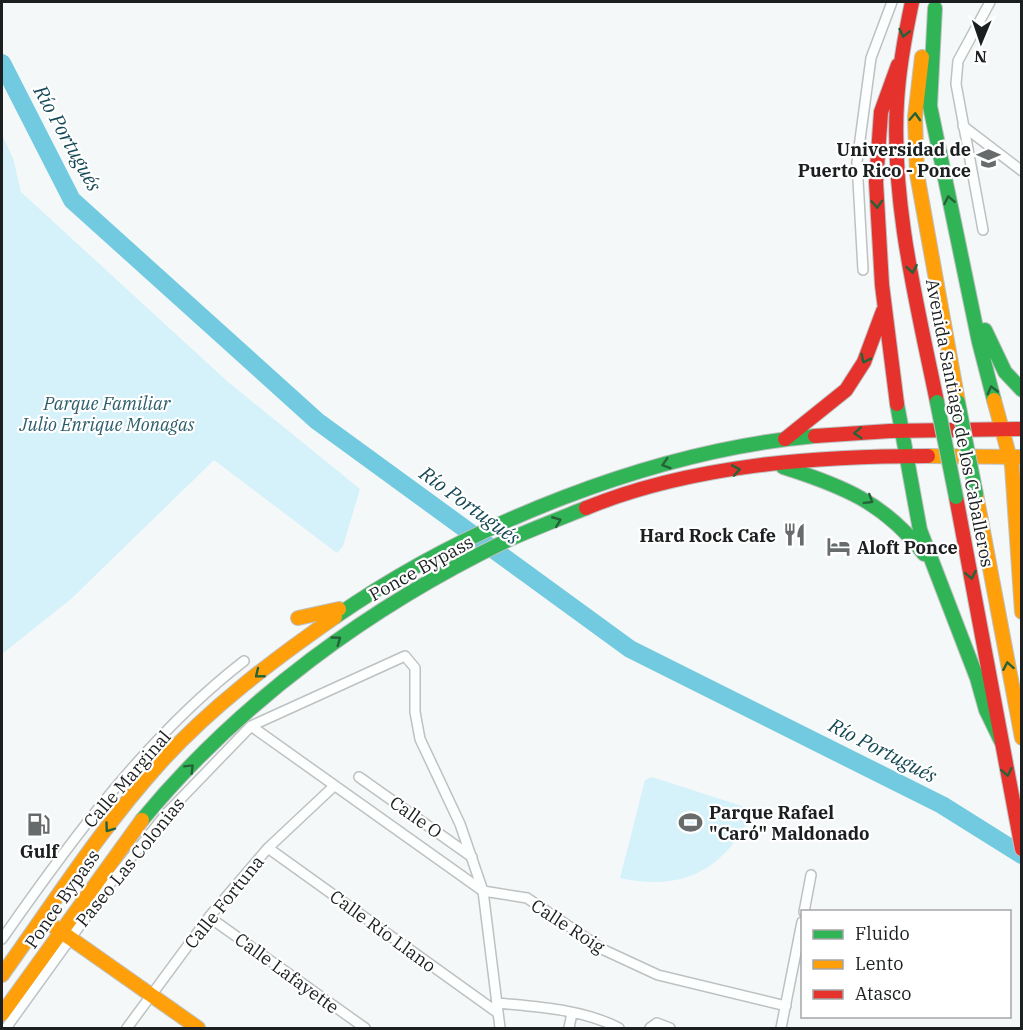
<svg xmlns="http://www.w3.org/2000/svg" width="1023" height="1030" font-family="'IBM Plex Serif',serif">
<style>
.green{fill:#d5f1f9}
.lines{fill:none;stroke-linecap:round;stroke-linejoin:round}
.river{stroke:#71cadf;stroke-width:18}
.street-casing{stroke:#bec1c2;stroke-width:12}
.fast-casing{stroke:#bec1c2;stroke-width:16}
.slow-casing{stroke:#bec1c2;stroke-width:16}
.jam-casing{stroke:#bec1c2;stroke-width:16}
.street{stroke:#fdfefe;stroke-width:9}
.fast{stroke:#30b455;stroke-width:14}
.slow{stroke:#ff9f0a;stroke-width:14}
.jam{stroke:#e5322d;stroke-width:14}
.fast-bridge-casing{stroke:#bec1c2;stroke-width:16;stroke-linecap:butt}
.fast-bridge{stroke:#30b455;stroke-width:14}
.oneway{stroke:#256238}
.labels{text-anchor:middle;dominant-baseline:central;stroke-width:4.5;stroke-linejoin:round;paint-order:stroke}
.poi-label{font-size:18px;font-weight:bold;fill:#1c1f20;stroke:#fff;text-anchor:end}
.park-label{font-size:18px;font-style:italic;fill:#2c5e6b;stroke:#fff}
.street-label{font-size:18px;fill:#1c1f20;stroke:#fff}
.water-label{font-size:20px;font-style:italic;fill:#144955;stroke:#fff}
</style>
<rect width="100%" height="100%" fill="#f4f8f9"/>
<!-- green -->
<path class="green" d="M2,135l11,23 8,34 207,190 132,107 -17,57 -6,7 -123,-93 -143,139 -69,55z
M652,777l102,33c-29,59 -69,82 -134,68l25,-98z"/>
<g class="lines">
<!-- river -->
<path class="river" d="M2,63l70,137 245,221 313,228 312,156 80,50"/>
<defs>
<path id="street" d="M963,126l59,45
M983,230l-27,-146 2,-23 32,-59
M863,270l-6,-108 14,-104 21,-56
M251,726l232,165 44,7 77,52 54,25 128,31
M359,777l113,80
M268,848l230,165
M804,912l7,-37
M209,917l156,111
M2,939c70,-100 145,-203 242,-278
M497,1003c41,4 85,6 122,25
M6,1028l103,-143 57,-71 85,-88 154,-70 10,12v44l5,27 40,85 23,67 17,137
M127,1028l82,-111 59,-69 66,-62
M569,1028l3,-15
M650,1028l7,-5 13,5
M781,1028l21,-106"/>
<path id="fast" d="M935,8l-5,98 49,236 15,58
M985,330l20,42 17,18
M897,404l23,126 57,148 9,32 15,31
M783,467c60,19 102,36 141,87
M335,617c134,-93 317,-166 480,-181
M142,820c98,-119 230,-215 368,-281 25,-11 51,-21 76,-31"/>
<path id="slow" d="M922,57l-7,60 2,57 41,228
M994,400l18,66 10,146
M928,456l94,1
M976,494l46,244
M298,618l41,-9
M43,919l155,109
M2,975c51,-71 99,-147 158,-212 51,-56 113,-103 175,-146
M2,1014l140,-194"/>
<path id="jam" d="M912,2c-7,33 -13,66 -15,100 -6,101 20,202 40,300
M897,404l-15,-119 -6,-103 5,-70 17,-47
M815,436l75,-5 132,-2
M785,439l61,-49 18,-28 19,-51
M956,497l66,352
M586,508c105,-43 230,-52 342,-52"/>
</defs>
<!-- street casing -->
<use href="#street" class="street-casing"/>
<!-- fast casing -->
<use href="#fast" class="fast-casing"/>
<!-- slow casing -->
<use href="#slow" class="slow-casing"/>
<!-- jam casing -->
<use href="#jam" class="jam-casing"/>
<!-- street -->
<use href="#street" class="street"/>
<!-- fast -->
<use href="#fast" class="fast"/>
<!-- slow -->
<use href="#slow" class="slow"/>
<!-- jam -->
<use href="#jam" class="jam"/>
<defs>
<path id="fast-bridge" d="M937,402l19,95
M958,402l18,92"/>
</defs>
<!-- fast-bridge casing -->
<use href="#fast-bridge" class="fast-bridge-casing"/>
<!-- fast-bridge -->
<use href="#fast-bridge" class="fast-bridge"/>
</g>
<!-- one-way arrows -->
<defs><path id="oneway-chevron" d="M-2-3.5L2.5 0L-2 3.5" fill="none" stroke-width="1.6" stroke-linecap="round" stroke-linejoin="round" transform="scale(1.5)"/></defs>
<g class="oneway">
<use href="#oneway-chevron" transform="translate(904 33) rotate(103)"/>
<use href="#oneway-chevron" transform="translate(915 117) rotate(-87)"/>
<use href="#oneway-chevron" transform="translate(949 200) rotate(-101)"/>
<use href="#oneway-chevron" transform="translate(877 204) rotate(87)"/>
<use href="#oneway-chevron" transform="translate(912 269) rotate(80)"/>
<use href="#oneway-chevron" transform="translate(865 359) rotate(117)"/>
<use href="#oneway-chevron" transform="translate(992 390) rotate(-105)"/>
<use href="#oneway-chevron" transform="translate(858 433) rotate(177)"/>
<use href="#oneway-chevron" transform="translate(666 464) rotate(163)"/>
<use href="#oneway-chevron" transform="translate(736 470) rotate(-10)"/>
<use href="#oneway-chevron" transform="translate(869 500) rotate(32)"/>
<use href="#oneway-chevron" transform="translate(557 521) rotate(-22)"/>
<use href="#oneway-chevron" transform="translate(971 575) rotate(79)"/>
<use href="#oneway-chevron" transform="translate(337 640) rotate(-36)"/>
<use href="#oneway-chevron" transform="translate(1008 666) rotate(-100)"/>
<use href="#oneway-chevron" transform="translate(259 674) rotate(141)"/>
<use href="#oneway-chevron" transform="translate(190 768) rotate(-45)"/>
<use href="#oneway-chevron" transform="translate(1007 772) rotate(79)"/>
<use href="#oneway-chevron" transform="translate(109 828) rotate(126)"/>
</g>
<!-- icons -->
<defs>
<symbol id="university-bare" viewBox="-9 -9 18 18"><path d="M0-5L7-2L0 1L-7-2ZM-4 1L0 2.5L4 1V4Q0 6-4 4Z" fill="#686b6c" stroke="#fff" stroke-width="2.5" paint-order="stroke"/></symbol>
<symbol id="restaurant-bare" viewBox="-9 -9 18 18"><path d="M-5-6h1v4h1v-4h1v4h1v-4h1v5L-1.5 .5V6h-2V.5L-5-1ZM5-6V6H3V1.5H1.5Q1.5-4 5-6Z" fill="#686b6c" stroke="#fff" stroke-width="2.5" paint-order="stroke"/></symbol>
<symbol id="hotel-bare" viewBox="-9 -9 18 18"><path d="M-6-4.5h1.5V1H6V5H4.5V3h-9V5H-6ZM-4 0a1.8 1.8 0 1 1 3.6 0ZM.5 0V-2.5h3Q6-2.5 6 0Z" fill="#686b6c" stroke="#fff" stroke-width="2.5" paint-order="stroke"/></symbol>
<symbol id="stadium-bare" viewBox="-9 -9 18 18"><path d="M0-5a6.5 5 0 1 0 0 10a6.5 5 0 1 0 0-10ZM-3.5-1.8h7v3.6h-7Z" fill="#686b6c" stroke="#fff" stroke-width="2.5" paint-order="stroke"/></symbol>
<symbol id="fuel-bare" viewBox="-9 -9 18 18"><path d="M-5.5-6h7V0h2V4h1.3V-2.5L3-4.5l.8-.8L6-3V5H2.5V1h-1V6h-7ZM-4.2-4.7v3.2H.2V-4.7Z" fill="#686b6c" stroke="#fff" stroke-width="2.5" paint-order="stroke"/></symbol>
</defs>
<g fill-rule="evenodd">
<use href="#university-bare" x="972" y="142" width="33" height="33"/>
<use href="#restaurant-bare" x="778" y="518" width="33" height="33"/>
<use href="#hotel-bare" x="822" y="530" width="33" height="33"/>
<use href="#stadium-bare" x="674" y="806" width="33" height="33"/>
<use href="#fuel-bare" x="22" y="808" width="33" height="33"/>
</g>
<g class="labels">
<!-- poi labels -->
<g class="poi-label">
<text x="971" y="149">Universidad de<tspan x="971" dy="21">Puerto Rico - Ponce</tspan></text>
<text x="776" y="535">Hard Rock Cafe</text>
<text x="857" y="547" text-anchor="start">Aloft Ponce</text>
<text x="709" y="812" text-anchor="start">Parque Rafael<tspan x="709" dy="21">"Caró" Maldonado</tspan></text>
<text x="39" y="851" text-anchor="middle">Gulf</text>
</g>
<!-- park labels -->
<g class="park-label">
<text x="107" y="403">Parque Familiar<tspan x="107" dy="21">Julio Enrique Monagas</tspan></text>
</g>
<!-- street labels -->
<g class="street-label">
<text transform="translate(960 423) rotate(79)">Avenida Santiago de los Caballeros</text>
<text transform="translate(421 568) rotate(-29)">Ponce Bypass</text>
<text transform="translate(127 779) rotate(-49)">Calle Marginal</text>
<text transform="translate(416 817) rotate(35)">Calle O</text>
<text transform="translate(130 862) rotate(-51)">Paseo Las Colonias</text>
<text transform="translate(62 899) rotate(-55)">Ponce Bypass</text>
<text transform="translate(224 902) rotate(-51)">Calle Fortuna</text>
<text transform="translate(568 926) rotate(33)">Calle Roig</text>
<text transform="translate(383 931) rotate(36)">Calle Río Llano</text>
<text transform="translate(287 973) rotate(36)">Calle Lafayette</text>
</g>
<!-- water labels -->
<g class="water-label">
<text transform="translate(68 138) rotate(61)">Río Portugués</text>
<text transform="translate(470 505) rotate(36)">Río Portugués</text>
<text transform="translate(883 750) rotate(27)">Río Portugués</text>
</g>
</g>
<!-- border -->
<rect width="1023" height="1030" fill="none" stroke="#1c1f20" stroke-width="6"/>
<!-- legend -->
<rect x="801" y="910" width="210" height="108" fill="#ffffff" stroke="#a4a5a6" stroke-width="1.5"/>
<rect x="813" y="930" width="30" height="9" fill="#30b455" stroke="#a4a5a6" stroke-width="1.5"/>
<text x="855" y="940" font-size="18" fill="#1c1f20">Fluido</text>
<rect x="813" y="960" width="30" height="9" fill="#ff9f0a" stroke="#a4a5a6" stroke-width="1.5"/>
<text x="855" y="970" font-size="18" fill="#1c1f20">Lento</text>
<rect x="813" y="990" width="30" height="9" fill="#e5322d" stroke="#a4a5a6" stroke-width="1.5"/>
<text x="855" y="1000" font-size="18" fill="#1c1f20">Atasco</text>
<!-- north arrow -->
<g transform="translate(981 42) rotate(182)" stroke="#ffffff" stroke-width="4.5" paint-order="stroke">
<path d="M0-4.5L10 22L0 15L-10 22Z" fill="#1c1f20"/>
<text y="-9" font-size="16" font-weight="bold" text-anchor="middle" fill="#1c1f20">N</text>
</g>
</svg>
